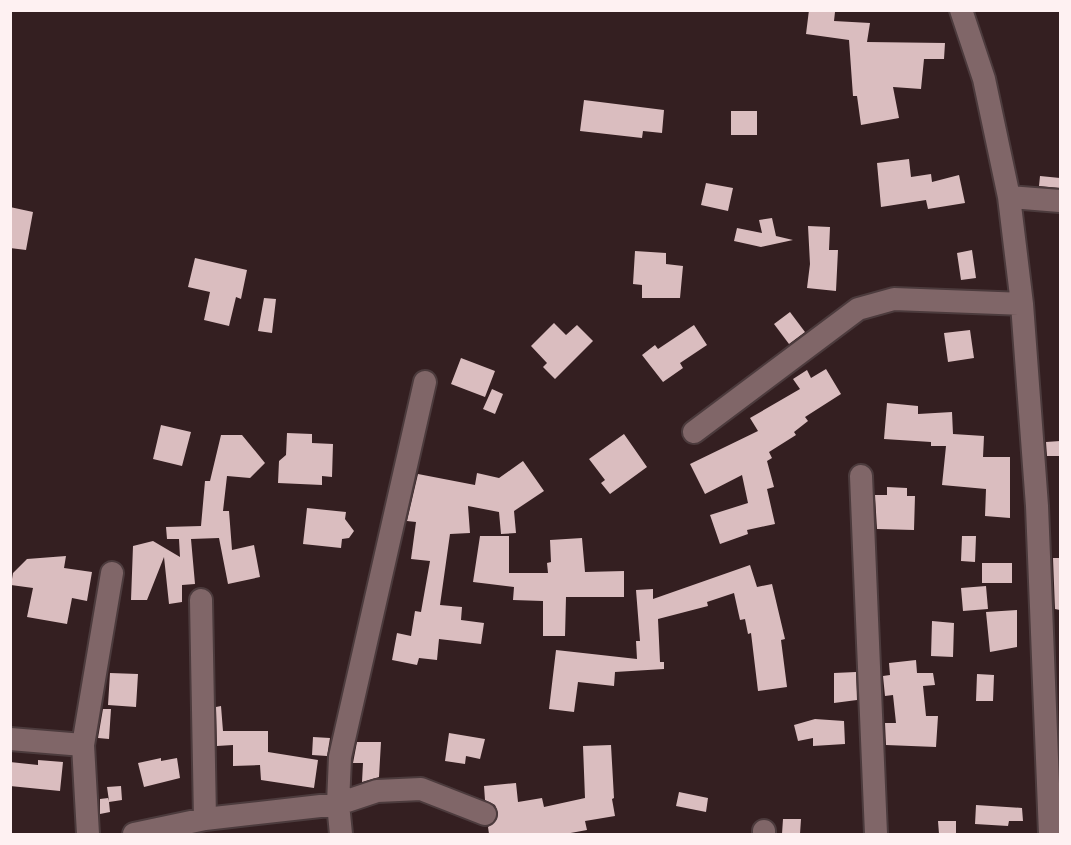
<svg xmlns="http://www.w3.org/2000/svg" width="1071" height="845" font-family="'Fira Sans Condensed',sans-serif">
<style>
.building{fill:#dabdbf}
.lines{fill:none;stroke-linecap:round;stroke-linejoin:round}
.minor-casing{stroke:#4c3b3d;stroke-width:26}
.minor{stroke:#806668;stroke-width:22}
</style>
<rect width="100%" height="100%" fill="#341f21"/>
<!-- building -->
<path class="building" d="M809,10l26,2 -1,9 36,2 -3,19 78,1 -1,16h-20l-3,30 -28,-2 6,31 -38,7 -4,-29h-4l-4,-56 -43,-6z
M584,100l80,10 -2,23 -19,-2 -1,7 -62,-7z
M731,111h26v24h-26z
M909,159l2,18 20,-3 1,8 27,-7 6,28 -37,6 -2,-9 -45,7 -4,-44z
M1040,176l20,2v10l-21,-2z
M706,183l27,5 -5,23 -27,-6z
M10,207l23,5 -7,38 -16,-2z
M772,218l4,18 17,4 -32,7 -27,-6 3,-13 25,5 -3,-13z
M808,226l22,1 -1,23h9l-2,41 -29,-3 3,-24z
M972,250l4,28 -15,2 -4,-27z
M635,251l31,2v11l17,2 -3,32h-38v-13l-9,-1z
M195,258l52,12 -6,29 -5,-2 -7,29 -25,-6 6,-28 -22,-5z
M264,298l12,1 -4,34 -14,-2z
M790,312l15,20 -16,12 -15,-20z
M554,323l12,12 11,-10 16,16 -38,38 -12,-12 4,-4 -16,-17z
M694,325l13,20 -27,18 3,5 -20,14 -21,-27 13,-10 3,4z
M970,330l4,28 -26,4 -4,-29z
M461,358l34,13 -10,26 -34,-13z
M826,369l15,25 -36,23 3,4 -14,11 2,3 -27,17 3,6 -5,3 7,26 -7,2 8,35 -28,6 1,4 -28,10 -10,-29 38,-12 -6,-28 -37,19 -15,-30 68,-33 -8,-13 50,-29 -7,-10 14,-9 4,8z
M492,389l11,5 -8,20 -12,-5z
M887,403l31,3v8l34,-2 1,22 31,2 -1,21h27v61l-25,-2 1,-27 -44,-4 4,-39h-15v-4l-47,-3z
M161,425l30,7 -9,34 -29,-7z
M287,433l25,1v9l21,1 -1,33 -10,-1v9l-44,-2 1,-22 7,-6z
M624,434l23,33 -37,27 -9,-11 4,-3 -16,-21z
M221,435h21l23,28 -15,15 -23,-2 -4,35h6l3,39 22,-5 6,32 -32,7 -9,-46 -28,1 4,45 -13,1v17l-13,2 -5,-47 -17,43h-16l2,-54 20,-5 27,16 -1,-18h-12l-1,-12 35,-1 4,-45h5z
M1060,441v15h-13l-1,-14z
M523,461l21,30 -30,20 2,22 -15,1 -2,-22 -31,-6 2,27 -20,1 -10,71 22,2 -1,13 23,3 -3,21 -42,-5 -2,21 -18,-2 -2,7 -25,-5 5,-27 14,3 4,-25 6,1 9,-51 -19,-2 5,-37 -9,-1 11,-47 57,11 2,-12 22,5z
M887,487l20,1v8h8l-1,34 -37,-1 -2,-34h12z
M307,508l39,4 -1,7 9,12 -5,7 -7,1 -1,9 -38,-4z
M480,536h29v37h39l-1,-10 4,-1 -1,-22 32,-2 3,34 39,-1v26h-58l-1,39h-22v-35l-30,-1 1,-13 -41,-5z
M962,536h14l-1,26 -14,-1z
M66,556l-2,12 28,4 -5,29 -15,-3 -5,26 -40,-7 6,-29 -22,-3 2,-12 14,-14z
M1053,558h7v52l-5,-1z
M982,563h30v20h-30z
M750,565l7,22 15,-3 13,55 -4,1 6,47 -29,4 -7,-58 -3,1 -3,-15 -5,1 -6,-27 -27,9 1,4 -50,13 2,43h4v7l-49,3 -1,14 -36,-4 -4,30 -25,-3 7,-59 81,9 -1,-18h4l-4,-51 17,-1v10z
M986,586l2,23 -25,2 -2,-23z
M1017,610v37l-27,5 -4,-40z
M932,621l22,2 -1,34 -22,-1z
M916,660l1,13h16l2,12 -12,1 3,30h12l-2,31 -50,-2 -1,-22h11l-3,-28 -8,1 -2,-20 7,-1 -1,-12z
M856,672l1,28 -23,3v-30z
M110,673l28,1 -2,33 -28,-2z
M977,674l17,1 -1,26h-17z
M221,706l2,25h45v21l50,8 -4,28 -53,-8 -1,-15 -27,1v-21l-16,1 -1,-39z
M103,709h8l-2,30 -11,-1z
M815,719l29,2 1,23 -32,2v-8l-15,3 -4,-16z
M449,733l36,6 -5,20 -14,-3 -1,8 -20,-3z
M313,737l17,1 -3,18 -15,-1z
M357,742h24l-2,35 -17,5 1,-19h-10z
M611,745l3,53 -2,1 3,17 -30,5 2,9 -22,4h-76l-1,-7 9,-8 1,-6 -3,-8 -10,-5 -1,-14 32,-3 2,19 24,-4 2,9 41,-9 -2,-52z
M161,758v3l16,-3 3,20 -36,9 -6,-24z
M38,760l25,2 -3,29 -50,-5v-24l28,3z
M121,786l1,14 -13,2 1,10 -10,2v-15l8,-1 1,3 -2,-14z
M679,792l29,6 -2,14 -30,-6z
M976,805l46,3 1,13h-14l-1,5 -33,-2z
M783,819h18l-1,15h-18z
M938,821h18v13h-17z"/>
<g class="lines">
<defs>
<path id="minor" d="M961,10l23,69 25,118 13,107 15,202 13,328
M1009,197l51,4
M694,432l164,-123 36,-10 128,5
M861,476l15,358
M201,600l4,219
M10,739l73,6
M88,834l-5,-89 29,-172
M134,834l71,-15 133,-15 39,-13 44,-2 64,25
M341,834l-3,-30 2,-47 85,-375
M764,834v-3"/>
</defs>
<!-- minor casing -->
<use href="#minor" class="minor-casing"/>
<!-- minor -->
<use href="#minor" class="minor"/>
</g>
<!-- border -->
<rect width="1071" height="845" fill="none" stroke="#fef1f2" stroke-width="24"/>
</svg>
